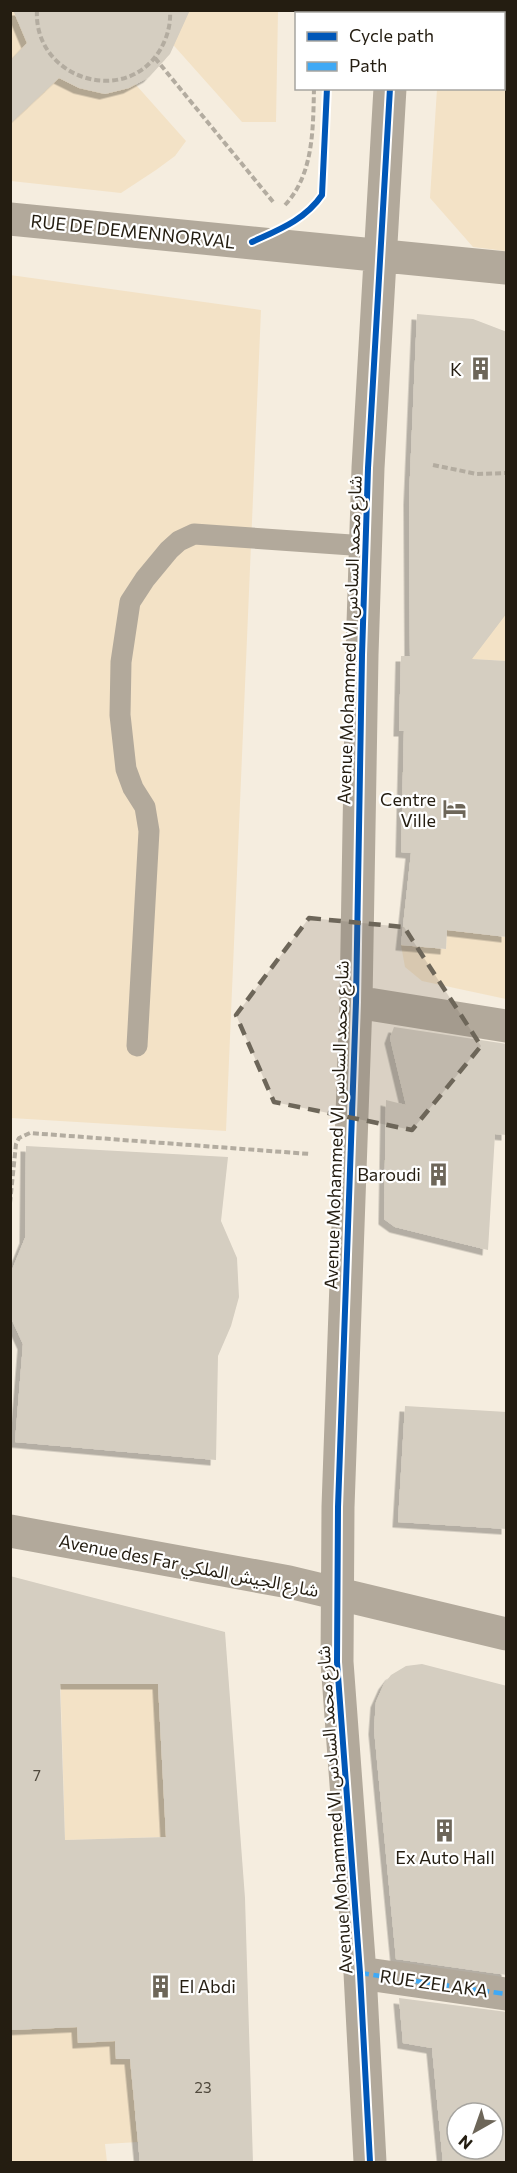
<svg xmlns="http://www.w3.org/2000/svg" width="517" height="2173" font-family="Commissioner,'Noto Sans Arabic',sans-serif">
<style>
.green{fill:#f3e2c6}
.building{fill:#d5cec1;fill-rule:evenodd;filter:url(#shadow)}
.lines{fill:none;stroke-linecap:round;stroke-linejoin:round}
.path{stroke:#b3aca0;stroke-width:4;stroke-dasharray:6 3;stroke-linecap:butt}
.service{stroke:#b2a99b;stroke-width:21}
.minor{stroke:#b2a99b;stroke-width:33}
.quiet{stroke:#3fa9f5;stroke-width:4.5;stroke-dasharray:9 4.5;stroke-linecap:butt}
.cycleway-casing{stroke:#fff;stroke-width:10}
.cycleway{stroke:#0057b8;stroke-width:6}
.marked{fill:#6d6659;fill-opacity:0.2;stroke:#6d6659;stroke-width:4.5;stroke-dasharray:12 8;stroke-linejoin:round}
.labels{text-anchor:middle;dominant-baseline:central;stroke-width:4.5;stroke-linejoin:round;paint-order:stroke}
.number-label{font-size:15px;fill:#50493d}
.street-label{font-size:18px;fill:#241d11;stroke:#fff}
.poi-label{font-size:18px;fill:#241d11;stroke:#fff;text-anchor:end}
</style>
<defs>
<filter id="shadow"><feDropShadow dx="-5.5" dy="5.5" stdDeviation="0" flood-color="#0004"/></filter>
</defs>
<rect width="100%" height="100%" fill="#f5eddf"/>
<!-- green -->
<path class="green" d="M11,11h59l116,130 -11,15 -19,14 -35,23 -110,-12z
M143,11h135l-2,111h-34z
M442,11h64v240l-33,-4 -43,-49 7,-109 67,-1v-74l-63,-1z
M10,275l251,35 -35,821 -215,-13z
M506,613v48l-95,-5z
M447,930l59,7v62l-84,-18 -17,-14 -4,-22 45,4z
M59,1636l99,48 8,153 -101,3z
M77,2027l38,14 1,18 38,1 -19,56 3,26 -33,2 2,18h-96v-132z"/>
<!-- building -->
<path class="building" d="M13,10h177l-20,44 -21,23 -20,11 -24,6 -26,-6 -20,-10 -49,46v-63l17,-18z
M417,314l56,5 34,13v281l-35,46 35,2v276l-60,-7 -1,19 -45,-4 10,-92 -10,-1 3,-121h-5l2,-75h9l-1,-157z
M394,1027l113,17v91l-12,-1 -7,116 -93,-23 -11,-8 2,-119 20,5 -16,-67z
M26,1146l202,11 -7,64 16,37 2,39 -8,29 -13,30 -2,104 -201,-18 8,-98 -11,-24 -2,-38 2,-12 13,-32z
M405,1406l102,6v117l-109,-7z
M10,1576l215,56 20,266 8,265h-113l-10,-104h-14l-1,-18 -37,2 -1,-16 -67,3zM60,1684h98l8,153 -101,3z
M422,1664l85,22v289l-111,-16 -22,-230 2,-27 8,-18 7,-9 15,-9z
M399,1998l108,14v151h-64l-11,-115 -29,-5zM457,2113h36v36h-36z"/>
<g class="lines">
<!-- path -->
<path class="path" d="M37,10c-4,68 88,98 123,40 7,-12 11,-25 10,-40
M315,14v-4
M155,58l119,145
M285,205c29,-31 28,-77 29,-117
M433,465l44,9 29,-1
M10,1203l6,-59 3,-6 11,-5 280,21"/>
<!-- service -->
<path class="service" d="M137,1046l12,-215 -4,-24 -12,-19 -7,-19 -6,-54 1,-53 9,-60 15,-23 24,-29 10,-9 15,-7 172,12"/>
<!-- minor -->
<path class="minor" d="M393,14v-4
M10,219l496,49
M356,1002l150,24
M10,1531l279,51 217,52
M360,1973l146,21
M370,2162l-10,-189 -23,-311 1,-155 18,-505 6,-347 6,-187 22,-380"/>
<!-- quiet -->
<path class="quiet" d="M360,1973l146,21"/>
<defs>
<path id="cycleway" d="M252,242c26,-12 53,-22 70,-47l5,-107
M370,2162l-10,-189 -23,-311 1,-155 18,-505 6,-347 6,-187 22,-380"/>
</defs>
<!-- cycleway casing -->
<use href="#cycleway" class="cycleway-casing"/>
<!-- cycleway -->
<use href="#cycleway" class="cycleway"/>
</g>
<!-- marked area -->
<path class="marked" d="M309,918l95,9 77,119 -69,84 -138,-28 -38,-87z"/>
<!-- icons -->
<defs>
<symbol id="building-bare" viewBox="-9 -9 18 18"><path d="M-4-6H4V6H1V3H-1V6H-4ZM-2.5-4.3h1.7v1.8h-1.7ZM.8-4.3h1.7v1.8H.8ZM-2.5-1h1.7V.8h-1.7ZM.8-1h1.7V.8H.8Z" fill="#6d6659" stroke="#fff" stroke-width="2.5" paint-order="stroke"/></symbol>
<symbol id="hotel-bare" viewBox="-9 -9 18 18"><path d="M-6-4.5h1.5V1H6V5H4.5V3h-9V5H-6ZM-4 0a1.8 1.8 0 1 1 3.6 0ZM.5 0V-2.5h3Q6-2.5 6 0Z" fill="#6d6659" stroke="#fff" stroke-width="2.5" paint-order="stroke"/></symbol>
</defs>
<g fill-rule="evenodd">
<use href="#building-bare" x="464" y="352" width="33" height="33"/>
<use href="#hotel-bare" x="438" y="792" width="33" height="33"/>
<use href="#building-bare" x="422" y="1158" width="33" height="33"/>
<use href="#building-bare" x="428" y="1814" width="33" height="33"/>
<use href="#building-bare" x="144" y="1970" width="33" height="33"/>
</g>
<g class="labels">
<!-- number labels -->
<g class="number-label">
<text x="37" y="1775">7</text>
<text x="203" y="2087">23</text>
</g>
<!-- street labels -->
<g class="street-label">
<text transform="translate(133 231) rotate(6)">RUE DE DEMENNORVAL</text>
<text transform="translate(349 640) rotate(-88)">Avenue Mohammed VI شارع محمد السادس</text>
<text transform="translate(336 1125) rotate(-88)">Avenue Mohammed VI شارع محمد السادس</text>
<text transform="translate(189 1565) rotate(11)">Avenue des Far شارع الجيش الملكي</text>
<text transform="translate(334 1810) rotate(-94)">Avenue Mohammed VI شارع محمد السادس</text>
<text transform="translate(434 1983) rotate(8)">RUE ZELAKA</text>
</g>
<!-- poi labels -->
<g class="poi-label">
<text x="462" y="369">K</text>
<text x="436" y="799">Centre<tspan x="436" dy="21">Ville</tspan></text>
<text x="421" y="1174">Baroudi</text>
<text x="445" y="1857" text-anchor="middle">Ex Auto Hall</text>
<text x="179" y="1986" text-anchor="start">El Abdi</text>
</g>
</g>
<!-- border -->
<rect width="517" height="2173" fill="none" stroke="#241d11" stroke-width="24"/>
<!-- legend -->
<rect x="295" y="12" width="210" height="78" fill="#ffffff" stroke="#a7a5a0" stroke-width="1.5"/>
<rect x="307" y="32" width="30" height="9" fill="#0057b8" stroke="#a7a5a0" stroke-width="1.5"/>
<text x="349" y="42" font-size="18" fill="#241d11">Cycle path</text>
<rect x="307" y="62" width="30" height="9" fill="#3fa9f5" stroke="#a7a5a0" stroke-width="1.5"/>
<text x="349" y="72" font-size="18" fill="#241d11">Path</text>
<!-- north arrow -->
<g transform="translate(475 2131) rotate(220)"><circle r="28" fill="#ffffff" stroke="#a7a5a0" stroke-width="1.5"/>
<path d="M0-4.5L10 22L0 15L-10 22Z" fill="#6d6659"/>
<text y="-9" font-size="16" font-weight="bold" text-anchor="middle" fill="#241d11">N</text>
</g>
</svg>
